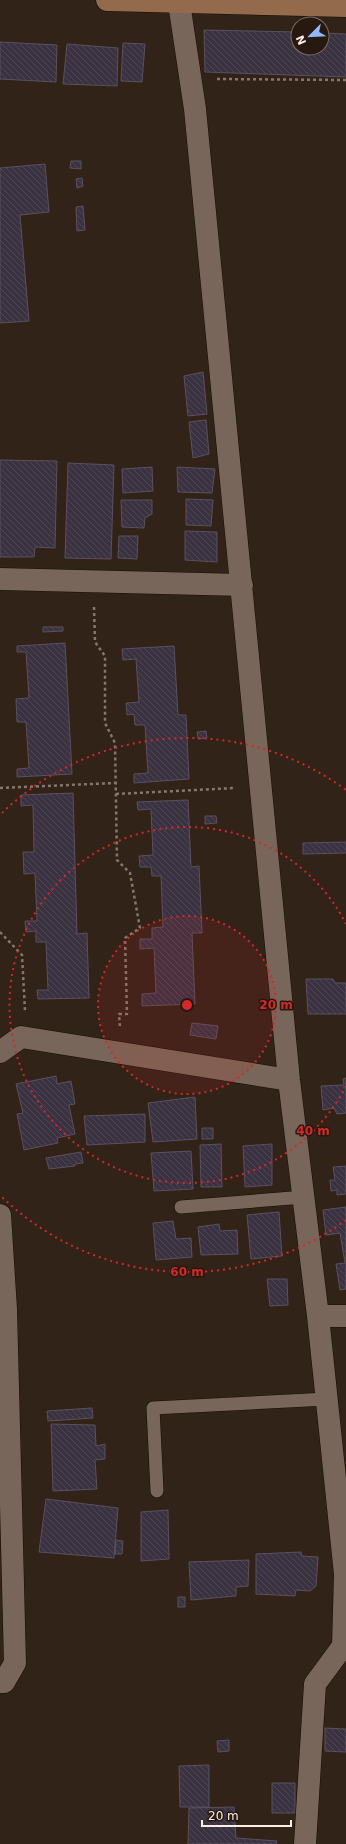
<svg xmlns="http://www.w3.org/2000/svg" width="346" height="1844" font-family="'DejaVu Sans',sans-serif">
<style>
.building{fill:url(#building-back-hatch);stroke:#5a5060}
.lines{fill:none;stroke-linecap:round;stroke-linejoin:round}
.lane-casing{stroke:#180c03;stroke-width:14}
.street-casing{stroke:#180c03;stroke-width:23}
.secondary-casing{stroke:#180c03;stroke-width:23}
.path{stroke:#84786e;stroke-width:2.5;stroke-dasharray:3 3;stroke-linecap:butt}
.lane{stroke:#776659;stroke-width:13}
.street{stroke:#776659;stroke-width:22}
.secondary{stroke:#946a4c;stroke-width:22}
.ring{fill:none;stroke:#d62828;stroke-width:2;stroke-dasharray:2 4}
.centre{fill:#d62828;stroke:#27190f;stroke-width:2}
.ring-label{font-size:12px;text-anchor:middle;font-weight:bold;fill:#d62828;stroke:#27190f;stroke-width:3;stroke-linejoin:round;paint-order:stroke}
</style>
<defs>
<pattern id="building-back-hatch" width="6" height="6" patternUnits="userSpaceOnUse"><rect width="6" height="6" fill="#3b3241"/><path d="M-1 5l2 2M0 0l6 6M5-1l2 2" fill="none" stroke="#4e4653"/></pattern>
</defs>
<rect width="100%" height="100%" fill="#312318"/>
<!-- building -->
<path class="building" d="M204,30l94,2v16h24v-15l24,1v43l-141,-5z
M0,42l57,3 -1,37 -56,-3z
M123,43l22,1 -3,38 -21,-1z
M67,44l51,4 -1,38 -54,-2z
M71,161h10v8l-11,-1z
M45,164l4,48 -29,3 9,106 -29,2v-155z
M82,178l1,8 -6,2 -1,-9z
M83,206l2,24 -8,1 -1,-24z
M203,372l4,42 -19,2 -4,-40z
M206,420l3,34 -16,4 -4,-36z
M0,460l57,1 -2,87 -20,-1 -1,10h-34z
M68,463l46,2 -3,94 -46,-1z
M152,467l1,24 -30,2 -1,-24z
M177,467l38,2 -3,24 -34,-1z
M186,499l27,1 -2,26 -25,-1z
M121,500h31v14l-7,4 -1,10 -22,-1z
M185,531l32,1v30l-32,-2z
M119,536h19l-1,23 -19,-1z
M43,627h20v4l-20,1z
M65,643l7,131 -55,3v-8l12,-1 -3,-46h-9l-1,-23 13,-1 -3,-46h-9v-6z
M174,646l4,69h8l3,64 -55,4v-9l14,-1 -3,-48h-10l-1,-11 -7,1 -1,-12 13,-1 -3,-43 -13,1 -1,-11z
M206,731l1,7 -9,1 -1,-7z
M73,793l4,141 10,-1 2,65 -51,1 -1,-9h11l-2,-48h-10v-11l-10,1 -1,-11h12l-2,-48 -11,1 -1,-22h11l-1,-47 -12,1v-11z
M188,800l3,67 8,-1 3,67h-10l3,71 -53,2v-12l14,-1 -2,-45 -14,1v-10h12v-11l11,-1 -2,-51h-9l-1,-9h-11l-1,-11 14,-1 -2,-46 -13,1 -1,-8z
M205,816h11l1,7 -12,1z
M346,842v11l-43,1v-11z
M306,979h27l2,4h11v31h-38z
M192,1023l26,3 -2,13 -26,-4z
M56,1076l1,8 14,-3 4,23 -6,1 6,29 -18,4 1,5 -34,7 -7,-36 6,-1 -7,-29z
M346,1078v35l-9,1 -3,-6 -11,2 -2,-24 23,-1 -1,-6z
M195,1097l2,42 -44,3 -5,-39z
M145,1114v28l-58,3 -3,-29z
M202,1128h11v11h-11z
M221,1144l1,43h-21l-1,-42z
M272,1144v41l-27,2 -2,-41z
M191,1151l2,38 -39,2 -3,-38z
M81,1152l2,11 -8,1v2l-26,3 -3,-11z
M346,1166v28l-9,1v-5l-6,1 -1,-11h5l-2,-13z
M346,1207v82l-6,1 -4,-26 9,-1 -5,-30 -14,2 -3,-25z
M279,1212l3,44 -31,3 -4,-44z
M173,1221l3,18 15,-1 1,19 -36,3 -3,-37z
M219,1224l1,7 17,-1 1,24 -37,1 -3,-28z
M267,1279h20l1,26 -18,1z
M92,1408l1,10 -45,3 -1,-10z
M51,1424l44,1 1,21 9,-2v15l-10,1 2,29 -44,2z
M46,1499l72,9 -4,50 -75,-6z
M168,1510l1,49 -28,2v-49z
M116,1540l7,1 -1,13h-7z
M301,1552l1,4 16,1 -2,29 -6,5 -14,-1 -1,6 -39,-2v-40z
M249,1560l-1,26 -12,1v9l-45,4 -2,-38z
M178,1597h7v10h-7z
M325,1728l21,1v23l-21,-1z
M229,1740v11l-11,1 -1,-11z
M209,1765v42h-29l-1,-41z
M272,1783h23v30h-23z
M234,1807l2,31 41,3 -1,3h-88l1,-36z"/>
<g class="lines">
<defs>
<path id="lane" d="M181,1207l123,-10
M157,1491l-4,-83 174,-9"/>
<path id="street" d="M179,3l16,106 94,971 29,236 27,258 -2,72 -28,38 -10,160
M0,579l242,6
M0,1052l21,-15 268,43
M0,1215l6,94 9,354 -11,19h-4
M318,1316h28"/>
<path id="secondary" d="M107,0l239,6"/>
</defs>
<!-- lane casing -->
<use href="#lane" class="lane-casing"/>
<!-- street casing -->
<use href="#street" class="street-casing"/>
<!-- secondary casing -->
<use href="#secondary" class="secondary-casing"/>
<!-- path -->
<path class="path" d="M217,79l129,1
M94,607l1,35 10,14v67l10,20 2,117 13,13 10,55 -15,10 2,76h-8l1,13
M0,788l115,-5
M116,794l119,-6
M0,932l22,23 3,56"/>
<!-- lane -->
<use href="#lane" class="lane"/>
<!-- street -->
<use href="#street" class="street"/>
<!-- secondary -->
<use href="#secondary" class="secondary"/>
</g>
<!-- distance rings -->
<circle cx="187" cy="1005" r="89" fill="#d62828" fill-opacity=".12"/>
<g class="ring">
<circle cx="187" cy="1005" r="89"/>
<path d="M346 1086A178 178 0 1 1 346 924"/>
<path d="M346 1220A267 267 0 0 1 2 1197M2 813A267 267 0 0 1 346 790"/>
</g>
<circle cx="187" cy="1005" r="6" class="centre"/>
<g class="ring-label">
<text x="276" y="1009">20 m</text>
<text x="313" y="1135">40 m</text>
<text x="187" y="1276">60 m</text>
</g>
<!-- north arrow -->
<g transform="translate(310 36) rotate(246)"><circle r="19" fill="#27190f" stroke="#7b6f65"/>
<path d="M0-3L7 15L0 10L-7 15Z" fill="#91b8fd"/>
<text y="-6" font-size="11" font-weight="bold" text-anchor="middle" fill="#f9efe7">N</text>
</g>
<!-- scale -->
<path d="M202 1820v6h89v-6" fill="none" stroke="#f9efe7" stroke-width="2"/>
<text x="208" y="1820" font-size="12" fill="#f9efe7" stroke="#27190f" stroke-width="3" paint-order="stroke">20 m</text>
</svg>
